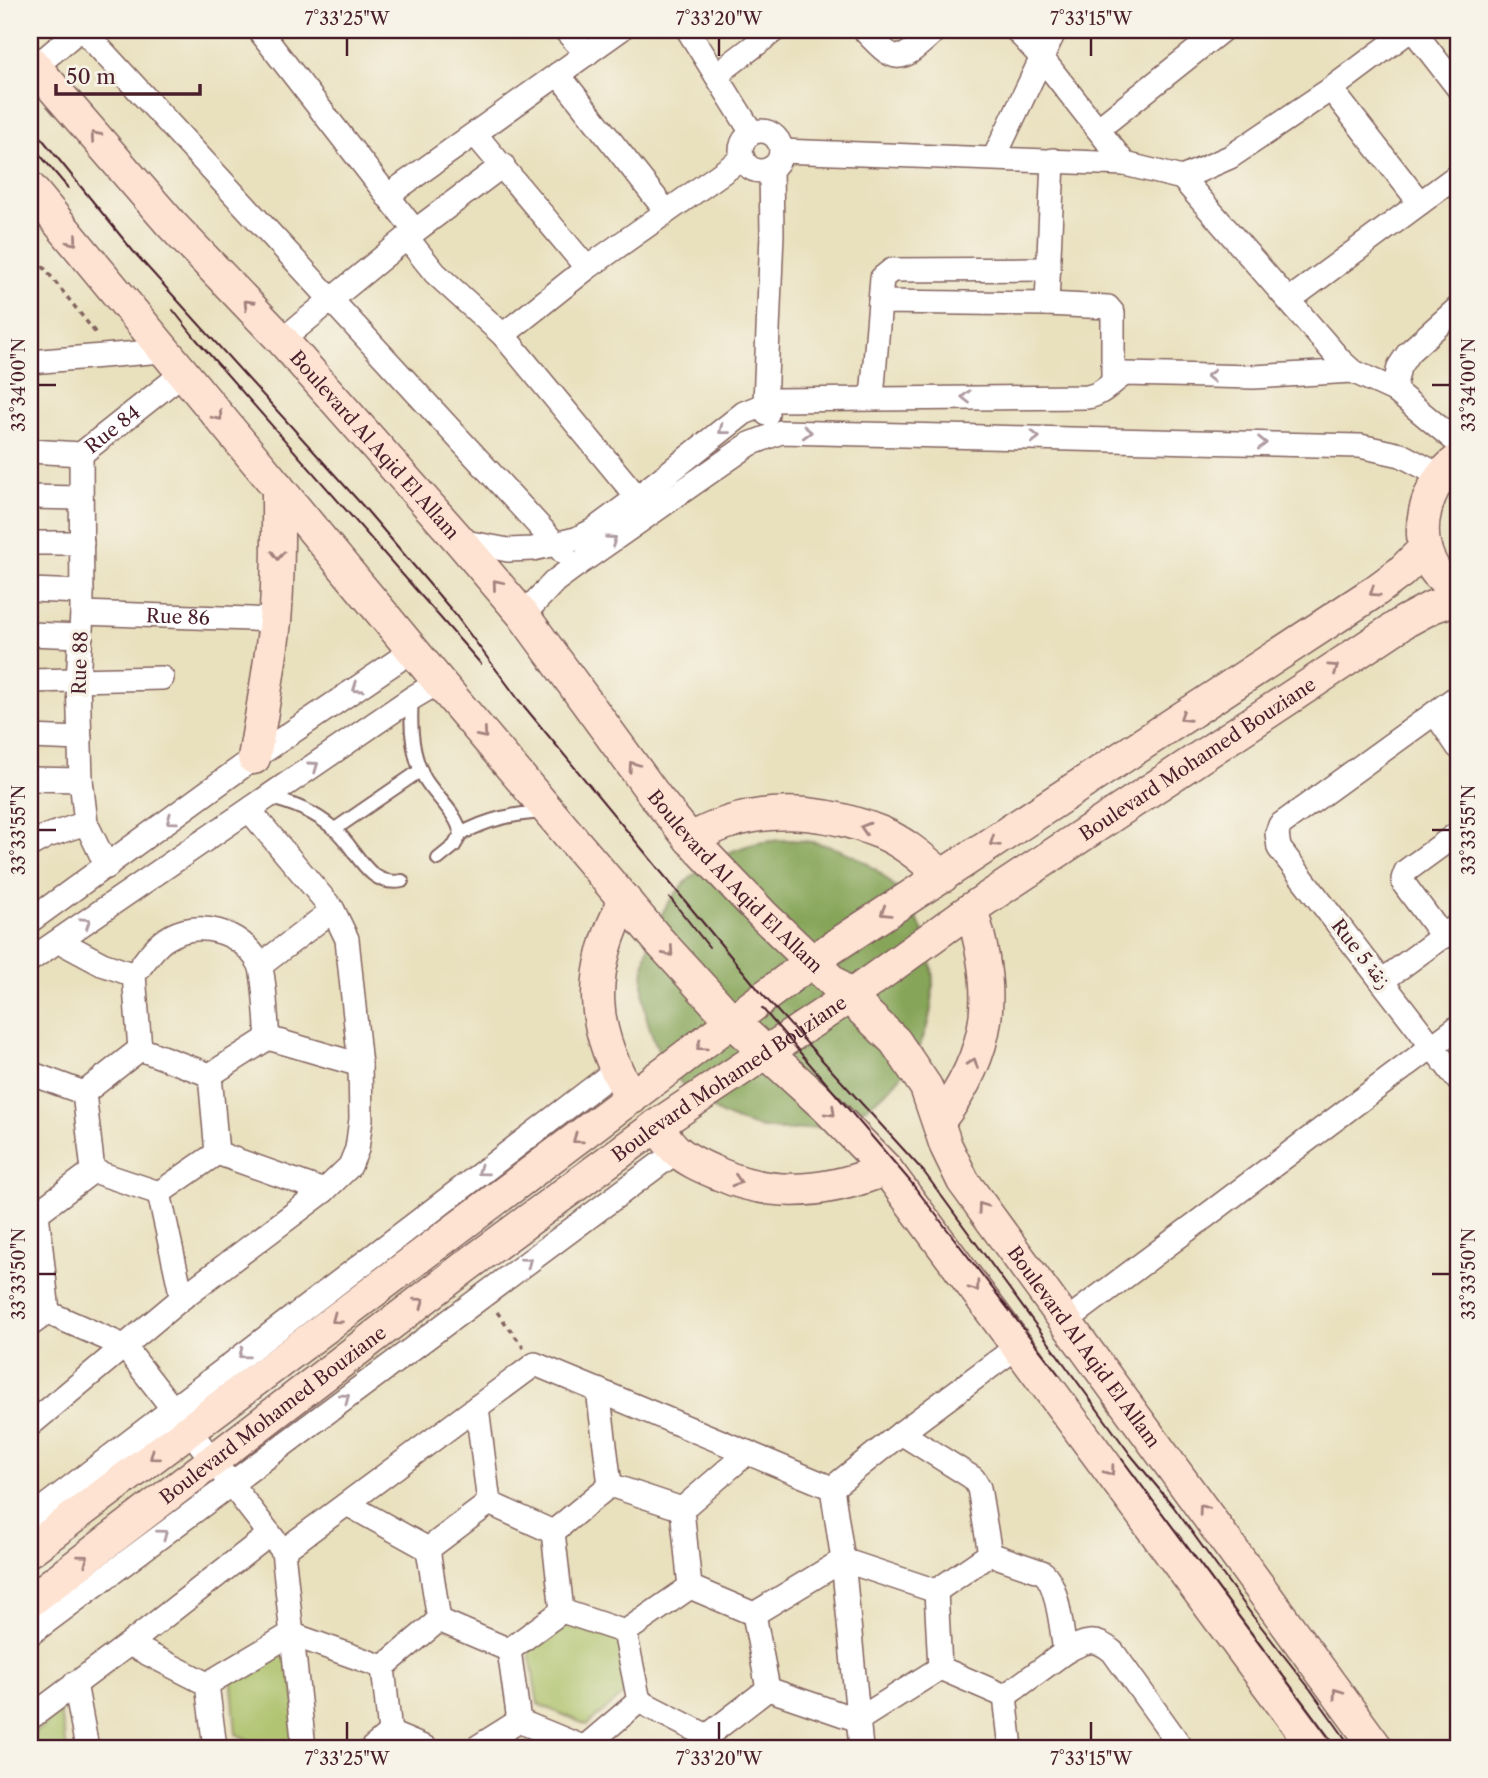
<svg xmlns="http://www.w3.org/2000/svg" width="1488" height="1778" font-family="'Libre Caslon Text',Amiri,serif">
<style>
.green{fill:#a8be63;stroke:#796e47;stroke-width:2}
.forest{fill:#86a559;stroke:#686242;stroke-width:2}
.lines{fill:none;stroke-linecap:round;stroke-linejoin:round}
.lane-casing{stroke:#82635e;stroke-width:16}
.street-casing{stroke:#82635e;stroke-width:26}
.secondary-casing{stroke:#82635e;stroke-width:35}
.path{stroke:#82635e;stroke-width:3.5;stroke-dasharray:5 5;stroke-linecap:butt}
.lane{stroke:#fff;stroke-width:12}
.street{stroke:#fff;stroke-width:23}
.secondary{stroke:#fee3d2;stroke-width:32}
.tram{stroke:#4a1f2b;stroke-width:2}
.oneway{stroke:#a4817e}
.oneway2{stroke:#ae9aa0}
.ticks{fill:none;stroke:#4a1f2b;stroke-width:2.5}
.labels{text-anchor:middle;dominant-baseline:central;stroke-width:7;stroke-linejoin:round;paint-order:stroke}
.street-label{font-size:19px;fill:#4a1f2b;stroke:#f7f3e8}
.neatline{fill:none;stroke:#4a1f2b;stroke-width:2.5}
.ticks-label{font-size:18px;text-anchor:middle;fill:#4a1f2b}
</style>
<rect width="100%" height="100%" fill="#f7f3e8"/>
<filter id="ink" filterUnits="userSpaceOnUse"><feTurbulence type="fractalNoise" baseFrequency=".0143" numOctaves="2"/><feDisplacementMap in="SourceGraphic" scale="14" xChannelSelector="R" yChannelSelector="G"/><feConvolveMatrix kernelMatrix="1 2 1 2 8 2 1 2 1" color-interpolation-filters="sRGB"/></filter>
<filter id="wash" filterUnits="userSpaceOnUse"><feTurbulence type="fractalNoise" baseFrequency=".00686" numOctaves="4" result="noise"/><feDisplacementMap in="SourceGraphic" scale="28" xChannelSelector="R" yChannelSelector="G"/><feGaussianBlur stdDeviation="1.57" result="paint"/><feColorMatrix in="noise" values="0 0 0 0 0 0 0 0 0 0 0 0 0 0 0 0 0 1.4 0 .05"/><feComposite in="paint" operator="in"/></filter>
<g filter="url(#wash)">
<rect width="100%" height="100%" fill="#e9e0bd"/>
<!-- green -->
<path class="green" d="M571,1620l50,18 6,53 -40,34 -49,-21 -9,-54z
M288,1641l13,107h-35l-30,-14 -5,-60z
M60,1712l7,36h-37v-11z"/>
<!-- forest -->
<path class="forest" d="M643 985a145 145 0 1 1 290 0a145 145 0 1 1-290 0Z"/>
</g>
<g filter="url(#ink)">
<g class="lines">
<defs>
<path id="lane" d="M412,698c-2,26 -1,57 13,81 10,17 32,34 36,55l-7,12 -16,13
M269,798c24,5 45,14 64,30 24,19 33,60 69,53
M335,829l86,-59
M461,834c27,-15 52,-20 83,-22"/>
<g id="street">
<path d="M83,30l481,523"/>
<path d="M259,30l156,201"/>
<path d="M565,30l22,24"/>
<path d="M688,30l64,103"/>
<path d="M864,30c35,38 36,32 72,0"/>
<path d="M1016,30l26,28 83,106 57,14 159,183 11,10 42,19 64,53"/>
<path d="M1413,30l45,58"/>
<path d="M35,67l44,-37"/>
<path d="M558,74l108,137"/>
<path d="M716,75l59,-45"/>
<path d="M1331,89l89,114"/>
<path d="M1098,129l124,-99"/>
<circle cx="761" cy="151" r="20"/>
<path d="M475,134l112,134"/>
<path d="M781,151l344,13"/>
<path d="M994,158l61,-128"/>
<path d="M1182,178l48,-21 101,-68 79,-59"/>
<path d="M387,196l233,-166"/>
<path d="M407,238l28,35 68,62 143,173"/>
<path d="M1289,300l169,-125"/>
<path d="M880,302l2,-24 10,-8 157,-1"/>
<path d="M1047,304l6,-144"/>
<path d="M503,335l84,-67 156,-110"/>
<path d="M282,340l133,-109 88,-66"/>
<path d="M30,362l133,-11"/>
<path d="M1394,390l5,-23 10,-15 49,-44"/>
<path d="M872,398l8,-96 167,2 61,3 5,6v68"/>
<path d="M767,414l-2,-11 7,-169 -1,-66"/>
<path id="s1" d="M30,451l51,3 102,-81"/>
<path d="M81,454l1,159 -4,67 3,100 5,43 21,44"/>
<path d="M30,497l51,1"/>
<path d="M460,541l48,9 25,-1 43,-10 16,-8 46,-34 106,-84 32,-13 311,-3c17,-3 24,-15 38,-23l129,3 98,-6"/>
<path d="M30,543h52"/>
<path d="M30,590l52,2"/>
<path id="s2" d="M82,613l193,7"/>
<path d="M523,615l32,-34 19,-14 176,-123 31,-12 579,14 41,9 40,21"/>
<path d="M30,634l51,2"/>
<path d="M30,681l132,-3"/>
<path d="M1458,696l-178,129 -3,8 2,15 179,232"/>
<path d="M1435,713l23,34"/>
<path d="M30,737l50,2"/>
<path d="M30,779l51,1"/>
<path d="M30,845l17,-9 39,-13"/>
<path d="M30,921l224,-163 159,-108"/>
<path d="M1443,937l-39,-53 -1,-5 3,-8 52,-38"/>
<path d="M59,941l43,23 32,11"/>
<path d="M30,960l382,-262 27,-16"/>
<path d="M261,965l72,-55"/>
<path d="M1382,981l76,-56"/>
<path d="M140,1049l-6,-74c10,-12 19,-28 32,-36 32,-21 75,-8 93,24 6,11 7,59 9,75"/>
<path d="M30,1073l54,20 56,-44 70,26"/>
<path d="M210,1075l58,-37 92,27"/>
<path d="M210,1075l7,78"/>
<path d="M84,1093l9,78"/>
<path d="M159,1193l58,-40 107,38"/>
<path d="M159,1193l23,105"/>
<path d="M30,1209l7,4 11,99 -18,13"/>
<path d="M37,1213l56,-42 66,22"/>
<path d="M30,1305l94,41 159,205 21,197"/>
<path d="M1066,1321l392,-294"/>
<path d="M598,1390l12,95"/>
<path d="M477,1407l12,96"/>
<path d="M30,1425l152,-127 142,-107 26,-25 7,-17 4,-30 -1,-54 -13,-126 -14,-29 -83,-99"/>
<path d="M901,1433l72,45 6,10 11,66 52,18c16,10 20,61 23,80 20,-11 30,-16 48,0l69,96"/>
<path d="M832,1488l11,72 18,188"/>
<path d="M832,1488l69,-55 117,-87"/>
<path d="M489,1503l64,29"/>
<path d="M347,1504l81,45"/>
<path d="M682,1509l66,-57"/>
<path d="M682,1509l8,78"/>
<path d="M30,1518l585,-447"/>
<path d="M553,1532l57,-47 72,24"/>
<path d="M553,1532l9,79"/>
<path d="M428,1549l61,-46"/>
<path d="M428,1549l11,71"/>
<path d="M283,1551l252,-187 297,124"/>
<path d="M690,1587l64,27"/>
<path d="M936,1591l4,77"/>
<path d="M936,1591l54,-37"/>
<path d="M562,1611l63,21"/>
<path d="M754,1614l89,-54 93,31"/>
<path d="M754,1614l14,75"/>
<path d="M439,1620l70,30"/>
<path d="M625,1632l65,-45"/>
<path d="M625,1632l14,69"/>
<path d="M30,1634l647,-483"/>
<path d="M129,1644l78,40 84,-50 92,33"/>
<path d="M509,1650l10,71"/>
<path d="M509,1650l53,-39"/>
<path d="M383,1667l56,-47"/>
<path d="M383,1667l7,66"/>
<path d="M940,1668l65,28 60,-44"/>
<path d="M75,1683l12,65"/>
<path d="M207,1684l8,64"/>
<path d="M768,1689l90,31 82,-52"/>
<path d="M1005,1696l6,52"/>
<path d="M639,1701l68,35"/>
<path d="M30,1718l99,-74 141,-110"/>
<path d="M519,1721l66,27"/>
<path d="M390,1733l36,15"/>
<path d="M707,1736l61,-47"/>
<path d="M585,1747l54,-46"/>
<path d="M372,1748l18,-15"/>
<path d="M476,1748l43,-27"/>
</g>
<g id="secondary">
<path id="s3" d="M30,61l141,163 111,116 178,201 63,74 132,181 35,43 74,77 131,125 31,46 20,59 17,35 414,567"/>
<path d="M30,188l409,494 221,260 73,80 94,86 59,61 429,579"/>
<path d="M1458,460c-32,24 -47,73 -24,109 6,9 17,16 24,23"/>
<path d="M254,758c8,-45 16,-91 21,-137 4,-45 3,-89 3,-134"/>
<path d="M690,839c13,-6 26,-13 40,-17 49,-16 104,-9 152,11 23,10 42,27 61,43"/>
<path d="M625,900c-38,72 -36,129 7,198"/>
<path d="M939,1121c54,-70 58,-129 32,-212"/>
<path d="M656,1126c7,8 13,18 21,25 11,10 28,17 42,23 56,25 112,18 167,-5"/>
<path d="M30,1550l782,-589 562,-369 27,-20 24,-24"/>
<path id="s4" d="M30,1601l435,-334 191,-141 193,-129 122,-88 433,-287 28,-15 26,-9"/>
</g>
</defs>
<!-- lane casing -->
<use href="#lane" class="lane-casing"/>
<!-- street casing -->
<use href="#street" class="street-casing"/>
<!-- secondary casing -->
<use href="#secondary" class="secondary-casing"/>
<!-- path -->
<path class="path" d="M30,250l68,86
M497,1312l27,36"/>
<!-- lane -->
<use href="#lane" class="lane"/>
<!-- street -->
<use href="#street" class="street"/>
<!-- secondary -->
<use href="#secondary" class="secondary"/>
<!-- tram -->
<path class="tram" d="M30,124l103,127 230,255 91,107 64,86 244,295 162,178 206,282 43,52 79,109 58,74 42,59
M30,143l38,45
M173,310l23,29 285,325
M670,898l39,49
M762,1008l148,173 149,194
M1122,1459l215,289"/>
</g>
<!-- one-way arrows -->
<defs><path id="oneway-chevron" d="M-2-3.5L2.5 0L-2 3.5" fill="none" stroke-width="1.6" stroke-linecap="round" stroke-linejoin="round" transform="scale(1.75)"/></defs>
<g class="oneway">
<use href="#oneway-chevron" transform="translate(95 136) rotate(-131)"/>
<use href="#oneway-chevron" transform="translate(73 241) rotate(51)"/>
<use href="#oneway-chevron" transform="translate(248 304) rotate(-134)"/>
<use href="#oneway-chevron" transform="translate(218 416) rotate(50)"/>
<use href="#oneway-chevron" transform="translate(278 555) rotate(91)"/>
<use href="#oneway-chevron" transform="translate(497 584) rotate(-130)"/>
<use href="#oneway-chevron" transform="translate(1374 592) rotate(146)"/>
<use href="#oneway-chevron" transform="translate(1334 668) rotate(-34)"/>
<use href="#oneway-chevron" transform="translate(1184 717) rotate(147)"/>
<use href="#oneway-chevron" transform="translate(483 734) rotate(49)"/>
<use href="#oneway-chevron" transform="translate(633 766) rotate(-126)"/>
<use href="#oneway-chevron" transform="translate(865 828) rotate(-163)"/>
<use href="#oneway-chevron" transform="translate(994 842) rotate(147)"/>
<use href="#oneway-chevron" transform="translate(885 912) rotate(148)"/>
<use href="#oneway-chevron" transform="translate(669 952) rotate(49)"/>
<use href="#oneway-chevron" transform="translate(701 1046) rotate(143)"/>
<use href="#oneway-chevron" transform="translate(973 1063) rotate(-70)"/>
<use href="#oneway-chevron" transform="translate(831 1112) rotate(44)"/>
<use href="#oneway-chevron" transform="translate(577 1139) rotate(144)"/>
<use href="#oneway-chevron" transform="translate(737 1181) rotate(17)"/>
<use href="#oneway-chevron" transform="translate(982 1207) rotate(-126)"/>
<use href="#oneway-chevron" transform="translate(975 1287) rotate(54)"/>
<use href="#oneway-chevron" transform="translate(420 1302) rotate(-37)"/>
<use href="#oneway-chevron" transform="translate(336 1319) rotate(143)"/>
<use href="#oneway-chevron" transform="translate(154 1456) rotate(143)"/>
<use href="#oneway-chevron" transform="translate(1110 1471) rotate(54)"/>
<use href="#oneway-chevron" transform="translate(1203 1509) rotate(-126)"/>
<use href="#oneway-chevron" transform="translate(84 1559) rotate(-37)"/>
<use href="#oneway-chevron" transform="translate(1337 1693) rotate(-126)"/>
</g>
<g class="oneway2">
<use href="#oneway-chevron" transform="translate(1211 376) rotate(-178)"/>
<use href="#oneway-chevron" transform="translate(966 397) rotate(180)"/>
<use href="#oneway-chevron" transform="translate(723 430) rotate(142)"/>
<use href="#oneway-chevron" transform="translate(807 432) rotate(2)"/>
<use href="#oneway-chevron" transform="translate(1035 437) rotate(1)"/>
<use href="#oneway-chevron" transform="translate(1262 443) rotate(1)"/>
<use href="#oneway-chevron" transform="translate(612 540) rotate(-35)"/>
<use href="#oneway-chevron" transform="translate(357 688) rotate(145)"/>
<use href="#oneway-chevron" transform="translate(314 766) rotate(-35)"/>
<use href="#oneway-chevron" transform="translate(171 820) rotate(144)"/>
<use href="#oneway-chevron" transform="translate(86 922) rotate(-34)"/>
<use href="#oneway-chevron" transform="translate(482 1171) rotate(143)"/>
<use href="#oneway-chevron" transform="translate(527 1262) rotate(-37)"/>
<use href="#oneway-chevron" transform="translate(243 1354) rotate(143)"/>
<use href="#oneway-chevron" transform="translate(345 1398) rotate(-37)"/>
<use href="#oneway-chevron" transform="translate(163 1534) rotate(-37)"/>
</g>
</g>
<!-- ticks -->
<path class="ticks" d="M347,38v18M719,38v18M1091,38v18M38,385h18M1432,385h18M38,830h18M1432,830h18M38,1274h18M1432,1274h18M347,1722v18M719,1722v18M1091,1722v18"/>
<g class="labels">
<!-- street labels -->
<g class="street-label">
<text stroke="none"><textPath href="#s1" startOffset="91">Rue 84</textPath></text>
<text stroke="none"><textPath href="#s3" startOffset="516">Boulevard Al Aqid El Allam</textPath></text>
<text stroke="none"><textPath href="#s2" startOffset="96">Rue 86</textPath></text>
<text transform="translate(80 663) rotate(-88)">Rue 88</text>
<text stroke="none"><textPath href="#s4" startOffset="1440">Boulevard Mohamed Bouziane</textPath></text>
<text stroke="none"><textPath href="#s3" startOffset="1083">Boulevard Al Aqid El Allam</textPath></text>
<text transform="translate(1361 954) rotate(52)">Rue 5 زنقة</text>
<text stroke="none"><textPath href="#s4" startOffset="873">Boulevard Mohamed Bouziane</textPath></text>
<text stroke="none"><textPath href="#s3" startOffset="1671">Boulevard Al Aqid El Allam</textPath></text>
<text stroke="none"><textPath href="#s4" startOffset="306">Boulevard Mohamed Bouziane</textPath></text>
</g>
</g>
<!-- margin -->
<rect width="1488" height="1778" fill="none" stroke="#f7f3e8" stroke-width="77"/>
<!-- scale -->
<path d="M56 84v10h144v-10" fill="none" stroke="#4a1f2b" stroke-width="3.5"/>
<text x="66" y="84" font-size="21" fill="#4a1f2b" stroke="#f7f3e8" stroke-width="5" paint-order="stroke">50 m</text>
<rect x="38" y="38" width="1412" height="1702" class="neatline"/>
<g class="ticks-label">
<text x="347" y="25">7°33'25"W</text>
<text x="719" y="25">7°33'20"W</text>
<text x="1091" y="25">7°33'15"W</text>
<text transform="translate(19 385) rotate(-90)" y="6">33°34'00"N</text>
<text transform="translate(1469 385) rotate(-90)" y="6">33°34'00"N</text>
<text transform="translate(19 830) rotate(-90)" y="6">33°33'55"N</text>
<text transform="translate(1469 830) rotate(-90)" y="6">33°33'55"N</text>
<text transform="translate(19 1274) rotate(-90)" y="6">33°33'50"N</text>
<text transform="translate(1469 1274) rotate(-90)" y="6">33°33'50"N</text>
<text x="347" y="1765">7°33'25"W</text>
<text x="719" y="1765">7°33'20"W</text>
<text x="1091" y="1765">7°33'15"W</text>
</g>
</svg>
